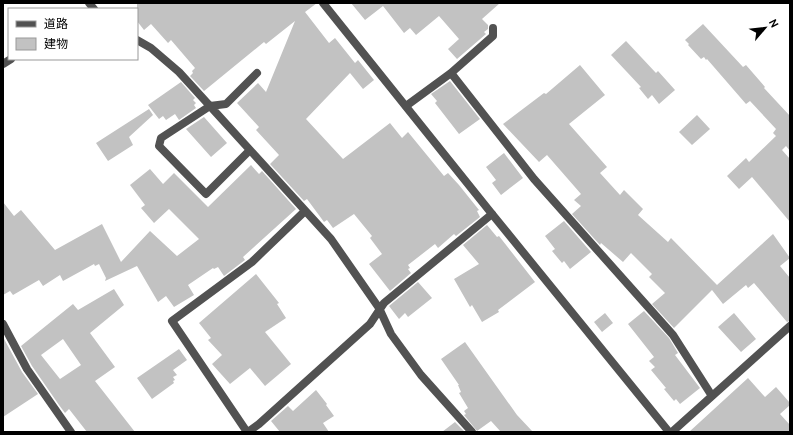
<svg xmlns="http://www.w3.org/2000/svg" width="793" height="435" font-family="Cabin,'Noto Sans JP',sans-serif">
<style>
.building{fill:#c2c2c2;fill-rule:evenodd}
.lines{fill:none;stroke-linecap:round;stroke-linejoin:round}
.minor{stroke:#525252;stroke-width:8}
.tertiary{stroke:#525252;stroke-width:8}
</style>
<rect width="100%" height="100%" fill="#fff"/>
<!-- building -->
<path class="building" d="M137,3h180l-12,9 24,31 6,-5 20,25 3,-3 16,20 -11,9 -13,-16 -44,46 37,40 47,-36 12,15 6,-6 36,44 4,-3 11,12 20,25 -2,1 3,6 -24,19 -2,-2 -16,14 -3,-4 -27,21 2,3 -2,1 3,4 -21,18 -21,-27 13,-10 -12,-16 2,-2 -18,-22 -21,14 -6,-8 -3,2 -17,-23 -3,2 -34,-37 9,-9 -23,-25 3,-3 -22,-24 21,-20 8,9 29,-71 -29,23 -2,-2 -60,49 -14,-15 3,-3 -1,-2 3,-3 -24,-28 -3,3 -17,-19 -7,6 -7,-9z
M351,3h149l-18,16 6,6v4l-4,3 2,2 -29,25 -9,-10 11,-10 -20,-23 -23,19 -6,-7 -6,5 -21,-27 -18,14z
M703,24l40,43 3,-2 19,22 -1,1 26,28v35l-4,-5 -4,4 8,9v63l-38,-45 -13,12 -12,-13 19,-18 3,4 27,-26 -3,-3 3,-4 -26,-28 -4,3 -39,-45 -1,1 -2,-3 -3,2 -13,-14 1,-1 -4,-4z
M626,41l30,32 2,-2 17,19 -16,14 -7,-9 -4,4 -9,-11 2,-1 -30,-32z
M580,65l25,30 -36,29 38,43 -7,6 20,22 4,-5 19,19 -5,6 30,27 3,-4 46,47 56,-51 17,24 -10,8 10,12v43l-3,1 -33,-39 -6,5 -2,-3 -23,19 -11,-14 -38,38 -22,-24 13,-11 -16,-16 3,-3 -21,-21 -8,9 -22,-19 -1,2 -28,-31 9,-8 -7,-6 7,-6 -34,-39 -8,7 -36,-38 41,-31 2,1z
M450,81l30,38 -21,15 -24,-31 2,-2 -6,-7z
M181,82l14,16 -2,2 3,3 -2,2 2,3 -17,12 -4,-6 -9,6 -3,-4 -4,3 -11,-14z
M149,109l4,6 -24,22 4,8 -25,16 -12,-18z
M697,115l13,14 -18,16 -13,-13z
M204,117l23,26 -16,14 -25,-28z
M504,153l19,25 -22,17 -9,-12 4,-3 -10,-13z
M251,165l8,9 3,-3 34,38 -53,48 2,3 -21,16 -6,-9 -4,2 -1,-1 -25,17 6,10 -20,12 -8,-11 -8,6 -21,-36 -32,15 1,-3 -7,-14 -4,2 -1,-2 -31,17 -3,-6 -17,11 -4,-6 -26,15 -3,-4 -7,4v-93l11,14 7,-6 34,40 47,-26 19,38 29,-31 27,25 22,-17 -30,-30 -15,14 -13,-15 4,-3 -15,-20 20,-16 13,15 11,-11 34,34z
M564,221l27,31 -21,17 -6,-8 -2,2 -10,-12 3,-2 -10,-13z
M487,225l10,12 2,-1 36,46 -37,28 1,2 -17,10 -10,-17 -2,2 -16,-28 25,-15 -16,-19z
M256,274l23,29 -2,1 9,14 -21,14 26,32 -26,22 -15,-18 -20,16 -18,-20 10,-9 -14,-15 3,-2 -12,-15z
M418,282l14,16 -24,19 -3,-4 -6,6 -10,-13z
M114,289l10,16 -34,28 25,34 -20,14 40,51h-48l-18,-23 -4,4 -6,-8 -27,-39 -11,-20 52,-42 5,6zM63,339l18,26 -21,14 -19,-24z
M644,311l25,27 9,15 -3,2 25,33 -20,16 -4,-5 -2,2 -10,-12 2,-1 -15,-18 4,-3 -6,-6 5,-4 -26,-33z
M605,313l8,10 -11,9 -8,-10z
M734,313l22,26 -15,13 -23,-25z
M3,337l19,35 16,22 -35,23z
M465,342l52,73 16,17h-32l-10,-11 -14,10 -13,-16 2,-1 -2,-3 4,-3 -9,-15 2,-1 -3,-7h1l-18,-26z
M179,349l8,11 -14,10 4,5 -4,2 2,3 -2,1 1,2 -22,16 -15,-21z
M748,378l17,19 11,-10 14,16v2l-10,9 10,11v7h-101z
M316,390l11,14 -1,1 8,11 -11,7 6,9h-49l-9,-11 17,-15 5,5z
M455,422l10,10h-23z"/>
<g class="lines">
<!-- minor -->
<path class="minor" d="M89,3l5,6
M137,40l14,8 28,24 152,167 48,69 12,26 30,41 51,57
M3,64l8,-5
M451,73l83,106 139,156 39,61
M406,106l45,-33 42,-37v-8
M250,150l-44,44 -47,-48 2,-8 49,-32 16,-2 31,-31
M3,324l24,45 44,63
M247,432l-75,-111 80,-59 53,-51
M248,432l11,-8 111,-100 14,-21 108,-89
M672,432l118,-106"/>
<!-- tertiary -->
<path class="tertiary" d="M323,3l169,211 177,218"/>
</g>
<!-- border -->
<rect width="793" height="435" fill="none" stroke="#000000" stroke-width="8"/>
<!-- legend -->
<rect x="8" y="8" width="130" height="52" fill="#ffffff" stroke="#999999"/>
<rect x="16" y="21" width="20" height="6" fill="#525252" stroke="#999999"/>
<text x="44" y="28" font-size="12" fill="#000000">道路</text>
<rect x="16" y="38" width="20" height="12" fill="#c2c2c2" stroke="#999999"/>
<text x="44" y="48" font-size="12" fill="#000000">建物</text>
<!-- north arrow -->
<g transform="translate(765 28) rotate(62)" stroke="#ffffff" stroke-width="3" paint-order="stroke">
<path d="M0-3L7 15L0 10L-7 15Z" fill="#000000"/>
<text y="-6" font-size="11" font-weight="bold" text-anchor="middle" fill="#000000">N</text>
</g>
</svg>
